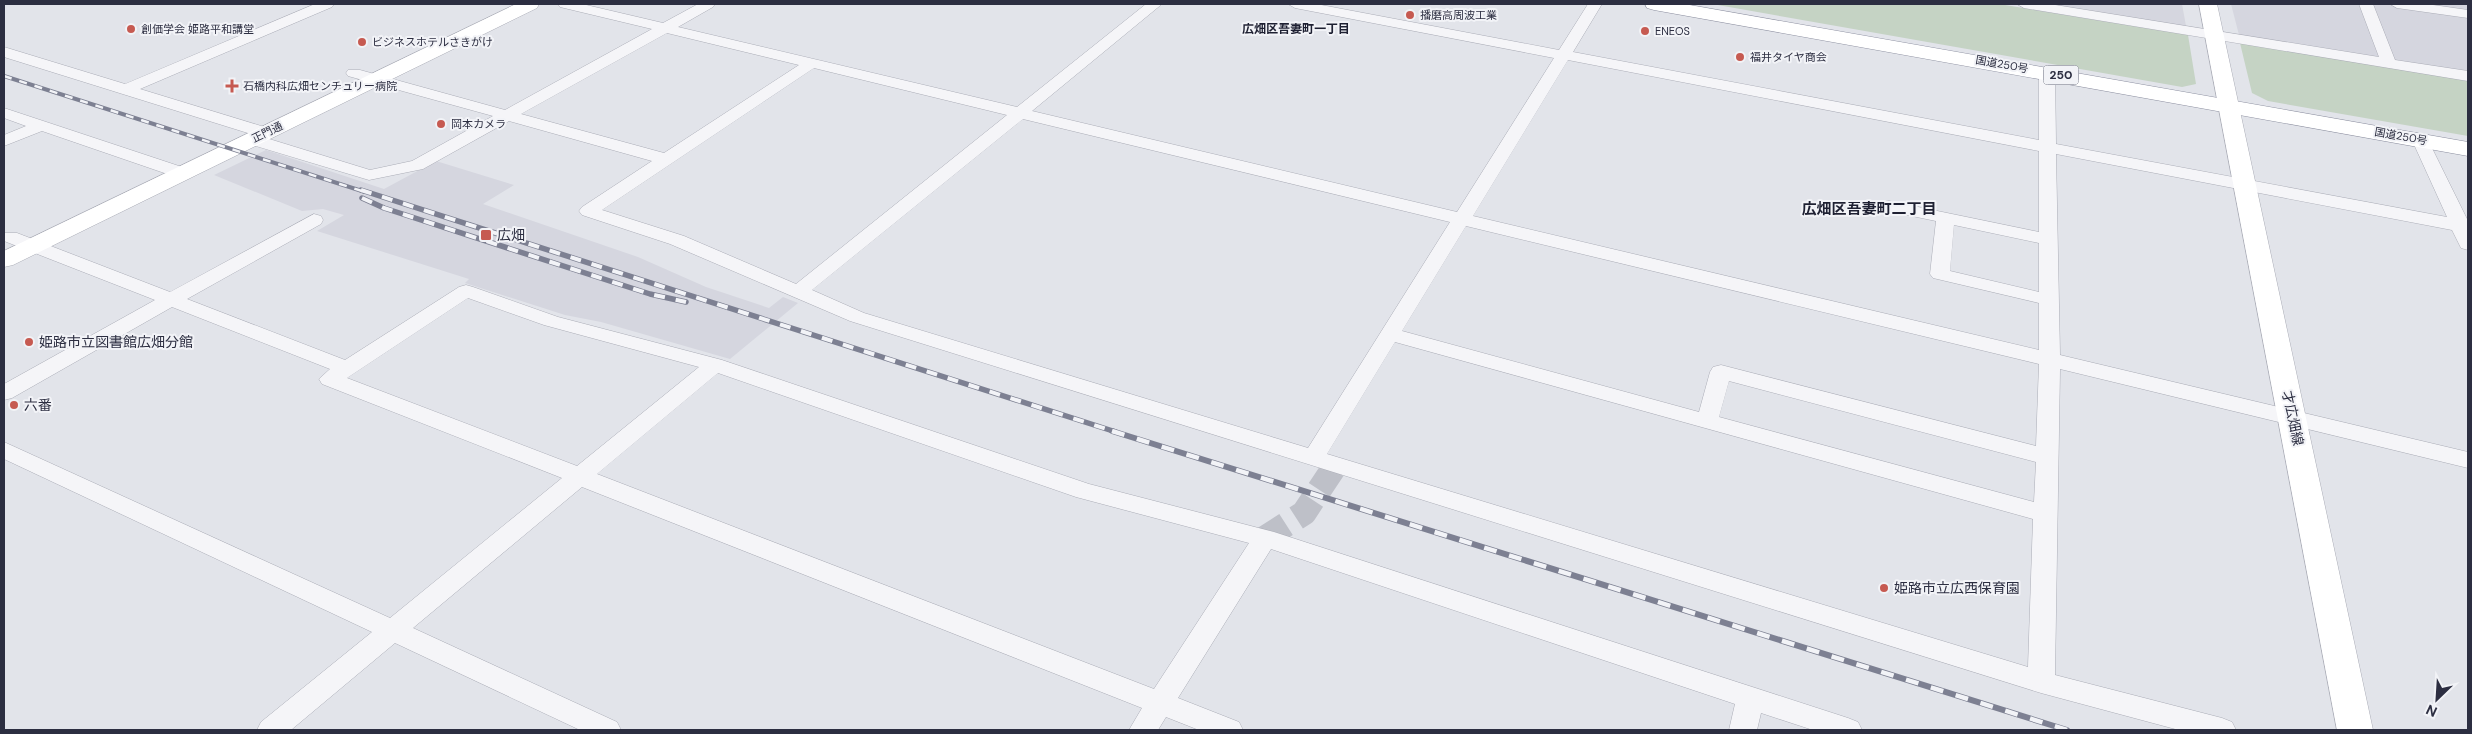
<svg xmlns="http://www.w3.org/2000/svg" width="2472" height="734" font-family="'DM Sans','Noto Sans JP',sans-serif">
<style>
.built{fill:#d5d6df}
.green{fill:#c5d3c4}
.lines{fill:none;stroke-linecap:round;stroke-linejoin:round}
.street-tunnel{stroke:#bec0c8;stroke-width:25;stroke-dasharray:25 12;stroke-linecap:butt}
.street-casing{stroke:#abadb7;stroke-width:1}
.secondary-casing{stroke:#abadb7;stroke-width:1}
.highway-casing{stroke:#8b8e9f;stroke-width:1}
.street{fill:#f5f5f8;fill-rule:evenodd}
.secondary{fill:#fff;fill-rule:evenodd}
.highway{fill:#fff;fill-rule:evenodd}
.rail-far2-casing{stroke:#7d8092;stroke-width:4}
.rail-far1-casing{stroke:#7d8092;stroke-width:5.5}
.rail-casing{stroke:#7d8092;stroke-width:6}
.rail-far2{stroke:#f2f3f7;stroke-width:2.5;stroke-dasharray:8;stroke-linecap:butt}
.rail-far1{stroke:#f2f3f7;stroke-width:4;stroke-dasharray:11;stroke-linecap:butt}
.rail{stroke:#f2f3f7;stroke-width:4.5;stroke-dasharray:13;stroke-linecap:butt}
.poi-dot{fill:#c65a51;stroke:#f2f3f7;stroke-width:2}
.labels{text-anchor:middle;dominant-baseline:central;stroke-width:4;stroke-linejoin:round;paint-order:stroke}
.far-poi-label{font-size:11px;fill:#2c2e41;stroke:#f2f3f7;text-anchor:start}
.far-street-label{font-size:11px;fill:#2c2e41;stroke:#f2f3f7}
.far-neighbourhood-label{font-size:12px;font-weight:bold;fill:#1e2032;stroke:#f2f3f7}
.shield{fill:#f2f3f7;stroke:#676978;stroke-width:1}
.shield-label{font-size:12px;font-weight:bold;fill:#2c2e41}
.poi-label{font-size:14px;fill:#2c2e41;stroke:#f2f3f7;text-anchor:start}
.street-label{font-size:14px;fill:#2c2e41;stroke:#f2f3f7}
.neighbourhood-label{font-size:15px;font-weight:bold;fill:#1e2032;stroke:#f2f3f7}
</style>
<rect width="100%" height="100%" fill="#e2e4ea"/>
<!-- built -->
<path class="built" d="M2046,4h136l4,22z
M2231,4h237v68l-229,-37z
M266,150l118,39 52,-28 78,24 -31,19 155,53 68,30 63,21 14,-11 15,6 -68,56 -129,-37 -36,-7 -100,-32 4,-4 -152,-48 27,-16 -21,-6 -21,2 -88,-36z"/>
<!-- green -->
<path class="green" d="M1712,4h287l189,31 8,49 -14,3z
M2240,43l228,38v55l-200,-35 -16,-8z"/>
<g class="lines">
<!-- street-tunnel -->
<path class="street-tunnel" d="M1265,538l39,-25 31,-47"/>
<defs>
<path id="street" d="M315,4h19l-2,3 -192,82 131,40 2,4 -7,5 104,32 42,-9 81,-45 -145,-40 -2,-3 2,-3h12l145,40 147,-81 -92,-22 -2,-3h24l81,19 35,-19h17l-2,3 -35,20 339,80 129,-103h16l-130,107 425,101 97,-154 -259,-50 -7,-4h28l243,46 29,-46h14l-29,48 466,88v-68l8,-5 8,5 1,72 391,73 -35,-77 2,-4h12l2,4 40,81v29l-7,-2 -9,-18 -396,-76 4,201 408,97v16l-408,-99 -5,306 167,43 10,4 4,8h-57l-138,-37 -1191,-372 -180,-77 -88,-29 -3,-4 3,-4 70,-46 -143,-40 -86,48 -54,11 -123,-37 -2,-4 7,-5 -247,-77v-10l121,37zM667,33l132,32 -135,88 -143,-39zM1568,60l471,91v81l-150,-31 -6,1 -3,4 3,4 53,11 -6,53 3,4 106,25v47l-566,-134zM814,68l193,47 -211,169 -112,-48 -82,-26zM1023,119l427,103 -142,226 -444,-135 -52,-23zM1954,225l85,18v49l-89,-21zM1466,226l573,138 -3,82 -315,-81 -8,2 -3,5 -11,40 -297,-81zM1395,342l638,177 -5,148 -701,-213zM1729,381l307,81 -2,40 -315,-85z
M2017,4h32l330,53 -20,-53h14l22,56 73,11v10l-444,-73z
M2390,4h36l42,6v8l-71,-10z
M4,108l184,61 3,4 -3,4h-12l-134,-46 -38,15v-11l22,-9 -22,-8z
M314,214l7,2 2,4 -2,4 -134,75 158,61 114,-73 7,-2 7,2 85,30 164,43 367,124 185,48 574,186 10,4 4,8h-49l-52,-17 -4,17h-28l6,-26 -464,-155 -93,149 61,24 4,8h-44l-33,-13 -8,13h-29l13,-22 -560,-221 -169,141 204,94 4,8h-41l-185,-87 -104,87h-34l4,-8 111,-90 -368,-173v-17l386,176 172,-140 -240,-94 -3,-5 11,-10 -158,-62 -160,91 -8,2v-16l151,-84 -151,-59v-8h13l153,59zM468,298l76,27 155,42 -122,99 -230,-88zM718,373l358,124 173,46 -95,146 -557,-215z"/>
<path id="secondary" d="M516,4h23l-2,4 -524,257 -9,2v-16z
M2199,4h18l156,726h-36z"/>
<path id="highway" d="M1645,4h39l784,138v14l-814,-146 -7,-2z"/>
</defs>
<!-- street casing -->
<use href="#street" class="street-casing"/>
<!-- secondary casing -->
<use href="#secondary" class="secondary-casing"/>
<!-- highway casing -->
<use href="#highway" class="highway-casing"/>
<!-- street -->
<use href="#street" class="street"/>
<!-- secondary -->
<use href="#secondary" class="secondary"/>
<!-- highway -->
<use href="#highway" class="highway"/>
<defs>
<path id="rail-far2" d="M4,76l361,116"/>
<path id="rail-far1" d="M361,190l755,242
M362,198l22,10 266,86 36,8"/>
<path id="rail" d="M1112,431l955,299"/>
</defs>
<!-- rail-far2 casing -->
<use href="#rail-far2" class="rail-far2-casing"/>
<!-- rail-far1 casing -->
<use href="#rail-far1" class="rail-far1-casing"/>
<!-- rail casing -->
<use href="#rail" class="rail-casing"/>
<!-- rail-far2 -->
<use href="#rail-far2" class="rail-far2"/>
<!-- rail-far1 -->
<use href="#rail-far1" class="rail-far1"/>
<!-- rail -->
<use href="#rail" class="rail"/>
</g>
<!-- markers -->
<g class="poi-dot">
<circle cx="1410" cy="15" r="5"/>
<circle cx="131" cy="29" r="5"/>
<circle cx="1645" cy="31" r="5"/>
<circle cx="362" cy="42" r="5"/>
<circle cx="1740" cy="57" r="5"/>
<path d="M229.5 78.5h5v5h5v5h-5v5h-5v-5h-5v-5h5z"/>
<circle cx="441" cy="124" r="5"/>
<rect x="480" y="229" width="12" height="12" rx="2.5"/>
<circle cx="29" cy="342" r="5"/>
<circle cx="14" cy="405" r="5"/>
<circle cx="1884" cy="588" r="5"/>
</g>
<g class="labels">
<!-- far-poi labels -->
<g class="far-poi-label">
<text x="1420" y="15">播磨高周波工業</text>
<text x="141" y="29">創価学会 姫路平和講堂</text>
<text x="1655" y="31">ENEOS</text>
<text x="372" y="42">ビジネスホテルさきがけ</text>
<text x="1750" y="57">福井タイヤ商会</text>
<text x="243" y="86">石橋内科広畑センチュリー病院</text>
<text x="451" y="124">岡本カメラ</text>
</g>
<!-- far-street labels -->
<g class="far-street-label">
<text transform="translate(2002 64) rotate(10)">国道250号</text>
<text transform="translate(267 132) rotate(-26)">正門通</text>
<text transform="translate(2401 136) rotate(10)">国道250号</text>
</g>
<!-- far-neighbourhood labels -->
<g class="far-neighbourhood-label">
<text x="1296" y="29">広畑区吾妻町一丁目</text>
</g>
<!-- shield labels -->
<rect class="shield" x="2043.5" y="65.5" width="35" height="19" rx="4"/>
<g class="shield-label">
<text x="2061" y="75">250</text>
</g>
<!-- poi labels -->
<g class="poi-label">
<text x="497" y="235">広畑</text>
<text x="39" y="342">姫路市立図書館広畑分館</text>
<text x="24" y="405">六番</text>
<text x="1894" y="588">姫路市立広西保育園</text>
</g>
<!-- street labels -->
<g class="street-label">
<text transform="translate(2293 418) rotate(78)">才広畑線</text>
</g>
<!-- neighbourhood labels -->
<g class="neighbourhood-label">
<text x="1869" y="209">広畑区吾妻町二丁目</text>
</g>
</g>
<!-- border -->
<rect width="2472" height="734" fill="none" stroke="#2c2e41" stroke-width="10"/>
<!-- north arrow -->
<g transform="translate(2437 699) rotate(205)" stroke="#f2f3f7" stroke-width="4" paint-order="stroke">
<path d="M0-4L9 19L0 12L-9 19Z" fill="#2c2e41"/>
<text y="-8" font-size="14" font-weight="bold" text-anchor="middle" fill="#2c2e41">N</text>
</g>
</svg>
